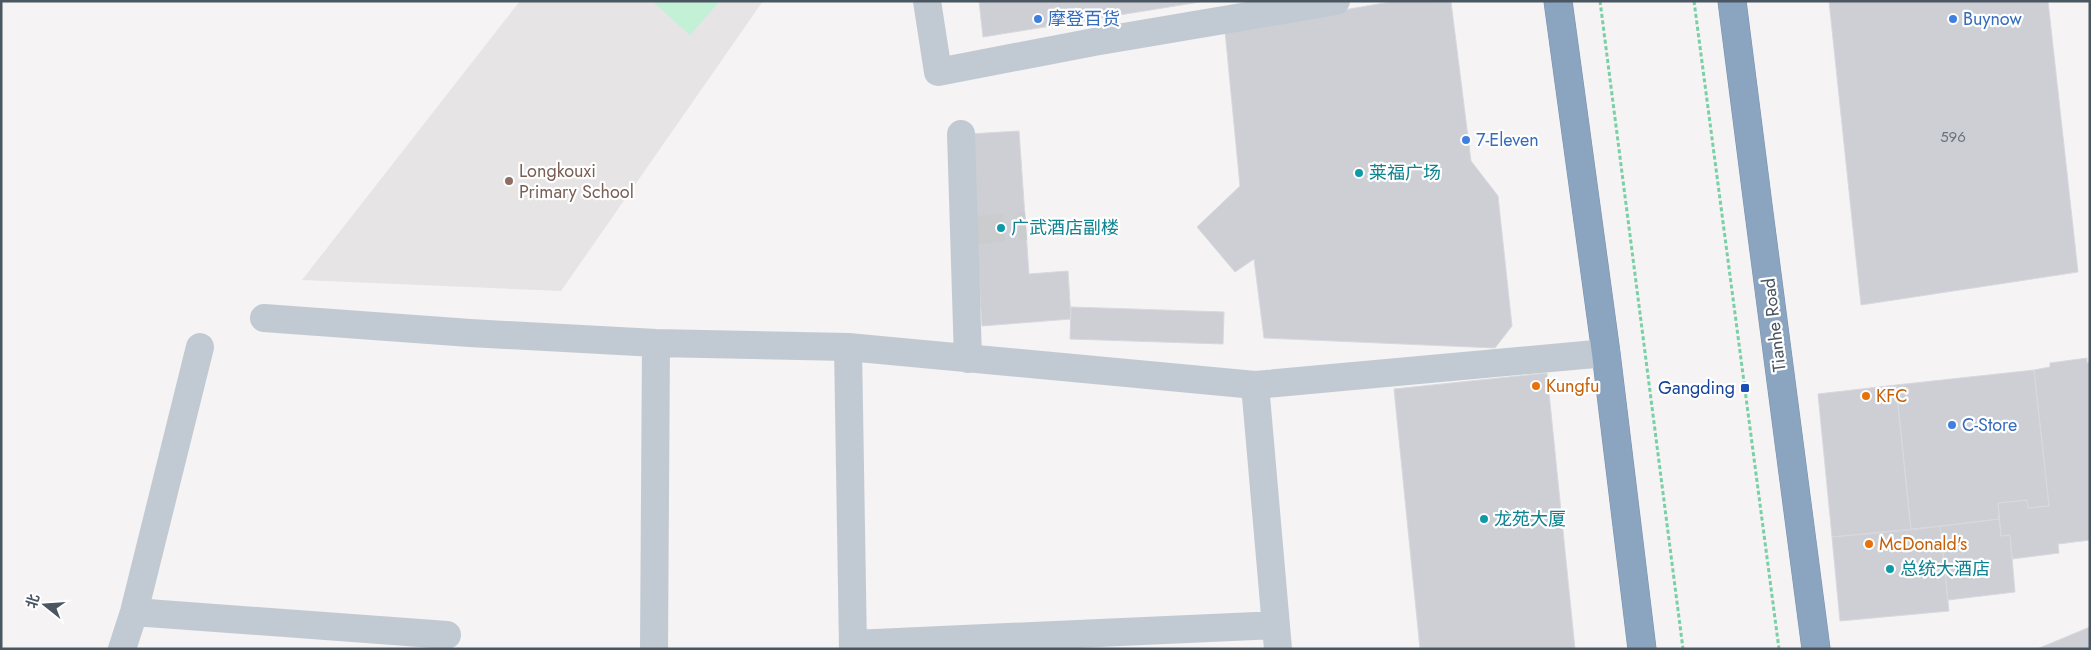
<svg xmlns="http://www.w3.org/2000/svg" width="2091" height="650" font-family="Jost,'Noto Sans SC',sans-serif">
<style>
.education{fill:#e6e4e5}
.green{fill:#c3f1d5}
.building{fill:#cdcfd5;stroke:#d7d9de}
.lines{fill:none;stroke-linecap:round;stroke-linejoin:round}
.minor-tunnel{stroke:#caccce;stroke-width:28;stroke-dasharray:28 14;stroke-linecap:butt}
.highway-casing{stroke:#7690ad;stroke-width:29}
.path{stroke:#7ad0a6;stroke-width:3;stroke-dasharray:4 2.5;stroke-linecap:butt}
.minor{stroke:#c1cad2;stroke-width:28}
.highway{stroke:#8ba5c1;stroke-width:28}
.shop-dot{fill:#3f7fe0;stroke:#fff;stroke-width:2}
.culture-dot{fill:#0f9aa8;stroke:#fff;stroke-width:2}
.education-dot{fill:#8d6e63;stroke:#fff;stroke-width:2}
.food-dot{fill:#e8710a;stroke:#fff;stroke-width:2}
.transit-dot{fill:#1a4fb4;stroke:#fff;stroke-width:2}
.labels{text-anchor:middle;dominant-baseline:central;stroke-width:4.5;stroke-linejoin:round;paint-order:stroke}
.number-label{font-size:15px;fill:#6b747e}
.shop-label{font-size:18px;fill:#366cbe;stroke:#fff;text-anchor:start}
.education-label{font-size:18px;fill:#785e54;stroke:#fff;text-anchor:start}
.culture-label{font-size:18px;fill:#0d838f;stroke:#fff;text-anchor:start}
.street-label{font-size:18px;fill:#4a5661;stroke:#fff}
.food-label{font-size:18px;fill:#c56008;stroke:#fff;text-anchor:start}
.transit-label{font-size:18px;fill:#164399;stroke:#fff;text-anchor:end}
</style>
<rect width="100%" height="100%" fill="#f5f3f3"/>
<!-- education -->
<path class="education" d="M520,1h243l-202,290 -259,-11z"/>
<!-- green -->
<path class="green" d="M652,1h68l-30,34z"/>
<!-- building -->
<path class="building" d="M979,1h227l-223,36z
M1395,1l56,1 20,159 27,35 14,130 -17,22 -231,-10 -10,-79 -19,13 -38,-45 43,-41 -15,-155z
M1829,1h219l30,271 -217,33z
M1019,131l10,143 39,-3 3,48 -89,7 -13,-192z
M1071,307l153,5 -1,32 -153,-5z
M2087,358v5l3,-1v178l-32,4 1,9 -47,6 -2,-24 -9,1 -3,-33 29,-3 1,8 21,-2 -15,-136 16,-3v-4z
M2034,370l15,136 -21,2 -1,-8 -29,3 1,16 -88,11 -15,-145z
M1547,373l28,276h-155l-26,-260z
M1896,385l15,145 -79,7 -14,-143z
M1999,519l2,17 9,-1 5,57 -67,8 -8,-74z
M1940,526l9,85 -109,10 -8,-84z
M2090,627v22h-53z"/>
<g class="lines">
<!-- minor-tunnel -->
<path class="minor-tunnel" d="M976,230l50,-4"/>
<defs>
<path id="highway" d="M1558,1l48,352 36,296
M1732,1c28,216 54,432 84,648"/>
</defs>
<!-- highway casing -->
<use href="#highway" class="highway-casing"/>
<!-- path -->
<path class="path" d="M1600,1l83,648
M1694,1l85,648"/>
<!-- minor -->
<path class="minor" d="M927,1l11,71 156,-30 242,-41
M961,134l7,225
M264,318l206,15 186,10 192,4 407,38 351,-32
M848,347l5,302
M1255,385l23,264
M134,612l313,23
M853,644l423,-19
M122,649l12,-37 66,-265
M654,649l2,-306"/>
<!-- highway -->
<use href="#highway" class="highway"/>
</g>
<!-- markers -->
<g class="shop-dot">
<circle cx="1038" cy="19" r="5"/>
<circle cx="1953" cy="19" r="5"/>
<circle cx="1466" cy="140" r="5"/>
<circle cx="1952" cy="425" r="5"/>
</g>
<g class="culture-dot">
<circle cx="1359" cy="173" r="5"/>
<circle cx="1001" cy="228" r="5"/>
<circle cx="1484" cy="519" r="5"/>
<circle cx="1890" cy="569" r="5"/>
</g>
<circle class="education-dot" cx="509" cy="181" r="5"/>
<g class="food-dot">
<circle cx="1536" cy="386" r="5"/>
<circle cx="1866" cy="396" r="5"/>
<circle cx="1869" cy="544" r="5"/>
</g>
<rect class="transit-dot" x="1740" y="383" width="10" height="10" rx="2.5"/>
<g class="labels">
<!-- number labels -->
<g class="number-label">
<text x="1953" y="137">596</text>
</g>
<!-- shop labels -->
<g class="shop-label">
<text x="1048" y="19">摩登百货</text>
<text x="1963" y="19">Buynow</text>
<text x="1476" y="140">7-Eleven</text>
<text x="1962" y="425">C-Store</text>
</g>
<!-- education labels -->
<g class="education-label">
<text x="519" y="171">Longkouxi<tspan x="519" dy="21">Primary School</tspan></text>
</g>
<!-- culture labels -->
<g class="culture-label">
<text x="1369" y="173">莱福广场</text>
<text x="1011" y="228">广武酒店副楼</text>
<text x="1494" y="519">龙苑大厦</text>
<text x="1900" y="569">总统大酒店</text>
</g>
<!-- street labels -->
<g class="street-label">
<text transform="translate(1774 325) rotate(-97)">Tianhe Road</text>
</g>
<!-- food labels -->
<g class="food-label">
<text x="1546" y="386">Kungfu</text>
<text x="1876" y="396">KFC</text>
<text x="1879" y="544">McDonald's</text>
</g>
<!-- transit labels -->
<g class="transit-label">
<text x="1735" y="388">Gangding</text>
</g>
</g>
<!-- border -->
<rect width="2091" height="650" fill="none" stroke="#4a5661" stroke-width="5"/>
<!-- north arrow -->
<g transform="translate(45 605) rotate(287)" stroke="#ffffff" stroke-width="4" paint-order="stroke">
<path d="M0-4L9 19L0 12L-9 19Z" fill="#4a5661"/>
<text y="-8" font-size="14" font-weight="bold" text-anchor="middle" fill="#4a5661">北</text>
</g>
</svg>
